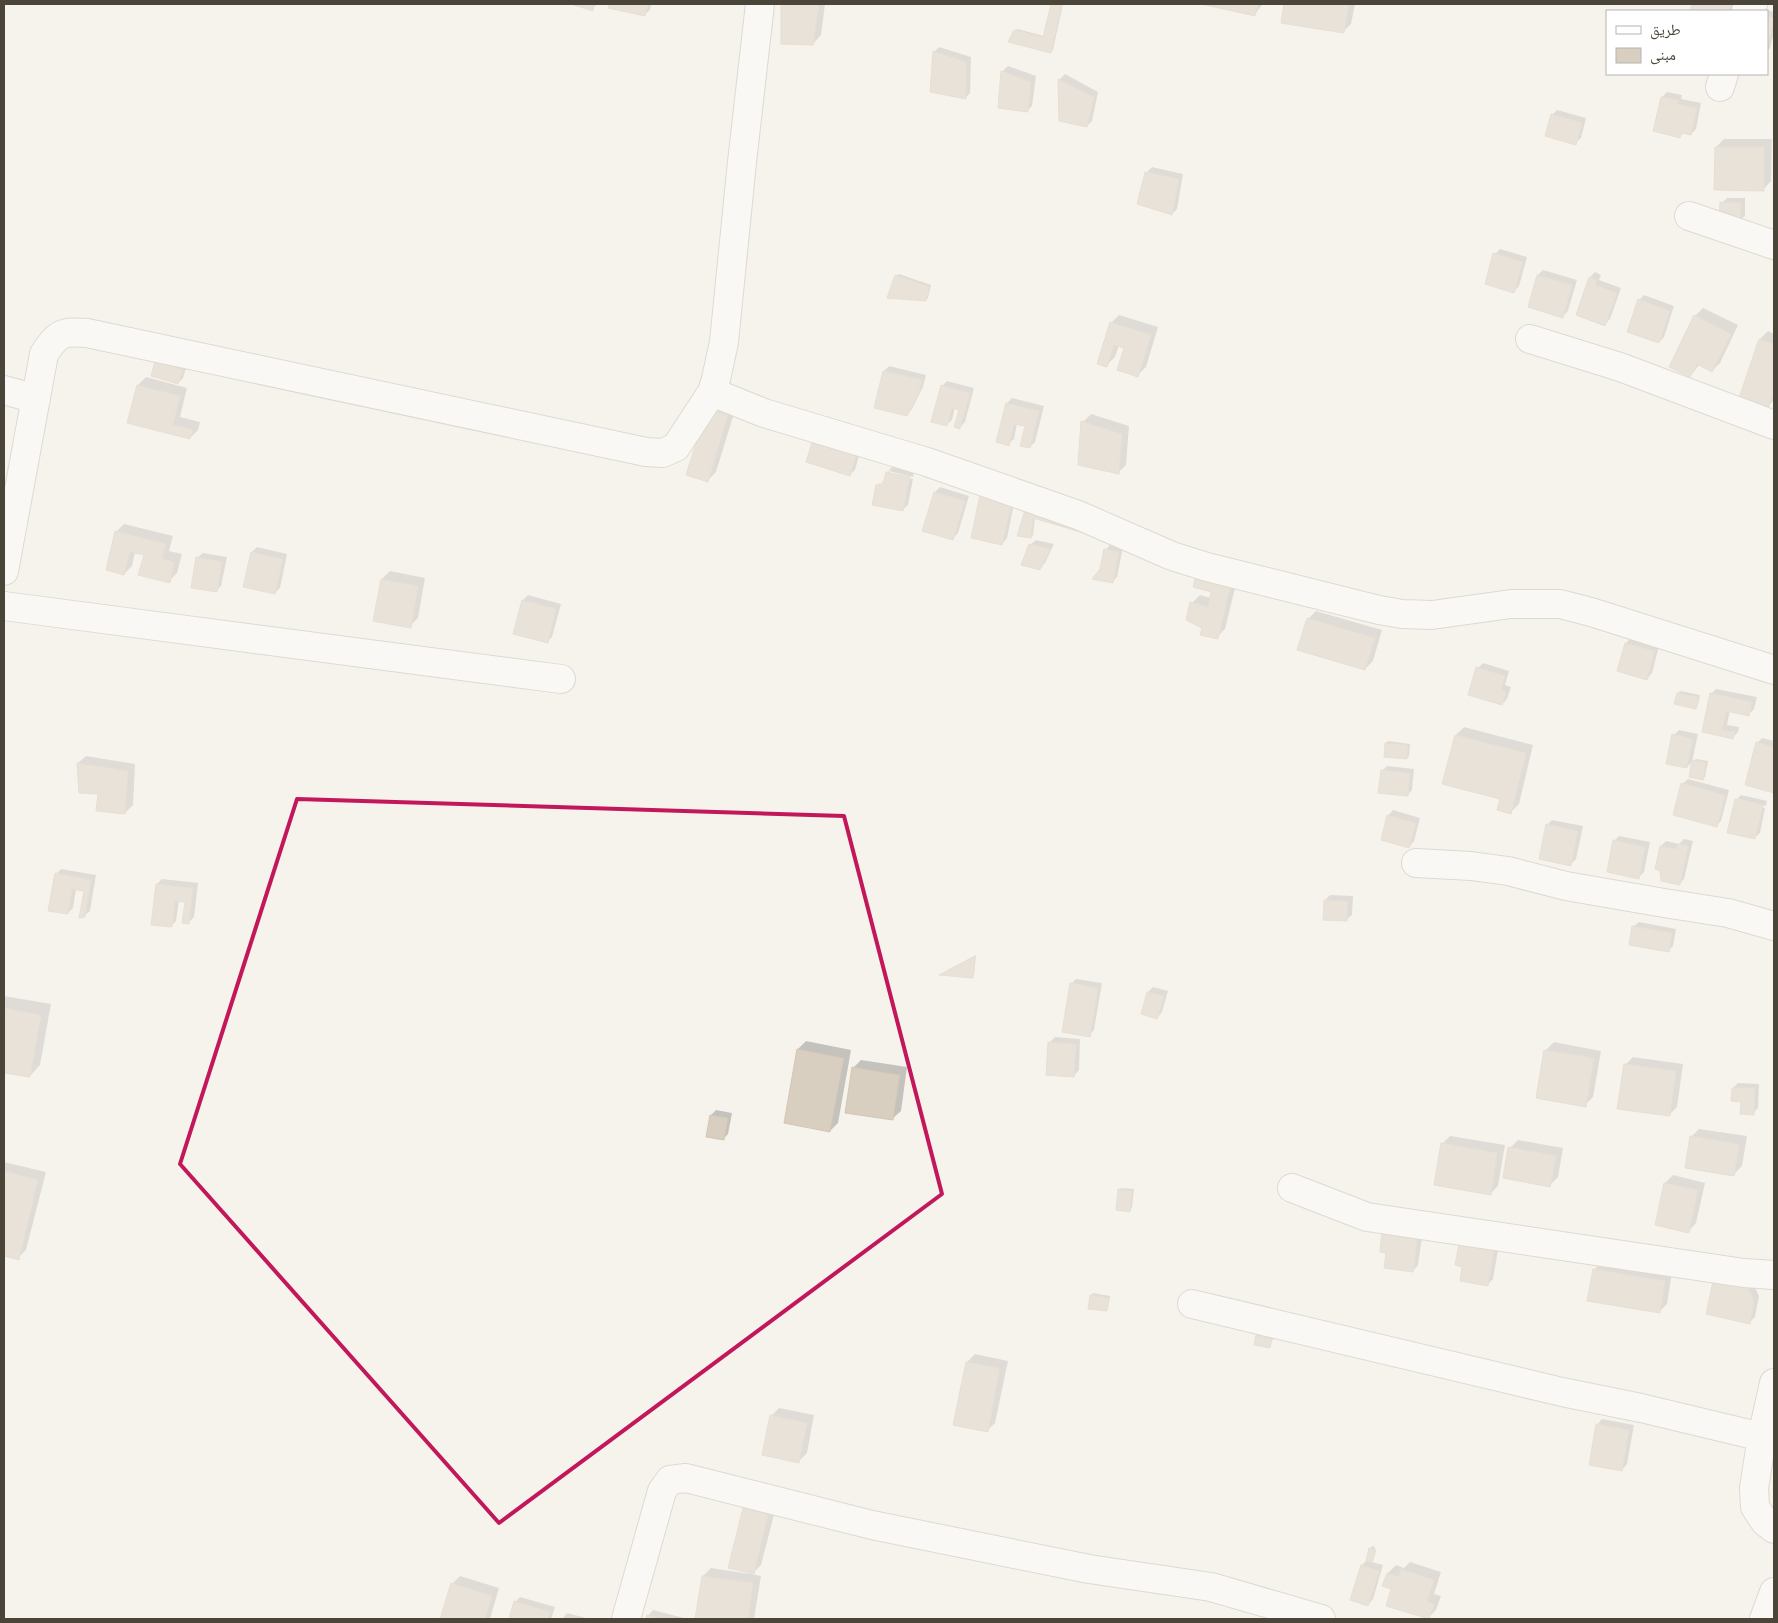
<svg xmlns="http://www.w3.org/2000/svg" width="1778" height="1623" font-family="'Varela Round','Noto Naskh Arabic',sans-serif">
<style>
.shadow{fill:#0003}
.building{fill:#d8cfc1;stroke:#d3c7b4}
.lines{fill:none;stroke-linecap:round;stroke-linejoin:round}
.minor-casing{stroke:#c2bbae;stroke-width:30}
.minor{stroke:#fff;stroke-width:28}
.marked{fill:none;stroke:#c2185b;stroke-width:4;stroke-linejoin:round}
</style>
<rect width="100%" height="100%" fill="#f6f3ec"/>
<!-- shadow -->
<path class="shadow" d="M575,4h22l-5,5z
M611,4h40l-1,6 -6,5 -34,-8z
M782,4h43l-4,31 -8,9 -31,-1z
M1052,4h11l-10,46 -2,2 -36,-21 2,-2 27,7z
M1207,4h56l-8,10z
M1285,4h70l-4,20 -8,8 -61,-10z
M1693,4h43l-1,7h-44z
M1764,9l10,3v20l-4,16 -3,3v-40h-6z
M939,47l32,10 -1,36 -5,5 -31,-46z
M1008,66l28,10 -4,30 -5,5 -28,-4 4,-36z
M1065,74l33,18 -6,29 -5,5 -26,-6 -1,-41z
M1667,92l15,3 -1,4 20,4 -5,26 -5,5 -7,-2 -4,4 -18,-39z
M1557,110l29,8 -5,20 -6,5 -23,-28z
M1724,139h48l-1,42 -8,9 -47,-43z
M1152,167l31,7 -6,35 -5,5 -25,-42z
M1727,198h18v18l-6,5 -17,-18z
M1500,249l27,8 -8,29 -5,5 -19,-37z
M1543,270l34,10 -9,31 -5,5 -34,-9 9,-32z
M1595,272l6,3 -2,5 22,8 -11,31 -5,5 -15,-47z
M899,274l32,11 -3,13 -3,2 -28,-24z
M1644,295l30,11 -10,31 -5,5 -20,-42z
M1703,308l35,17 -18,38 -8,8 -12,-7 -10,12 5,-60z
M1119,315l39,12 -12,40 -8,8 -12,-27 -7,-3 -4,12 -8,8 4,-42z
M1768,331l6,3v66l-6,6 -8,-67z
M156,362l31,3 -4,13 -5,5z
M889,366l37,9 -3,12 -11,22 -5,5 -23,-43z
M146,377l41,11 -7,29 20,5 -2,8 -8,8 -62,-16 10,-37z
M947,381l27,7 -9,34 -5,5v-18l-5,-2 -3,13 -6,5 -4,-39z
M1012,398l32,8 -9,36 -5,5 -4,-21 -9,-3 -3,16 -6,5 -10,-3 9,-38z
M736,407l-20,65 -8,8v-71z
M1091,414l38,12 -3,39 -8,8 -35,-51z
M862,444l-7,26 -6,5 -41,-14z
M892,467l22,5 -1,5 -24,-6v3l24,5 -5,26 -6,5 -25,-24 3,-3v3l9,-4 -9,1 6,-3 1,-7z
M940,487l29,9 -11,37 -5,5 -18,-46z
M981,496l33,8 -7,34 -5,6z
M1027,508l8,9 -2,18 -2,2z
M124,524l49,12 -4,15 13,3 -5,19 -8,8 -24,-27 -10,-2 -3,14 -8,8 -8,-42z
M1036,540l18,4 -9,19 -5,5 -10,-23z
M1110,545l13,2 -6,30 -5,5 -10,-12 3,-20z
M257,547l30,7 -7,34 -5,5 -30,-7 7,-34z
M203,553l24,4 -6,29 -5,5 -19,-33z
M390,571l35,7 -7,40 -8,8 -28,-47z
M1239,572l-14,57 -8,8 -14,-9 -11,-25 8,-8 11,3z
M528,595l33,9 -9,33 -5,5 -33,-9 9,-33z
M1316,611l66,19 -9,31 -8,8 -57,-50z
M1631,638l28,8 -7,27 -5,6 -21,-36z
M1483,663l26,8 -4,14 6,2 -4,12 -5,5 -24,-36z
M1716,689l41,8 -3,12 -5,5 -19,-4 -3,15 12,2 -1,5 -5,5 -30,-6 8,-37z
M1680,691l20,4 -2,10 -2,3 -18,-15z
M1464,727l69,18 -14,59 -8,8 -9,-14 -46,-63z
M1679,730l19,4 -6,28 -5,5 -13,-32z
M1762,738l12,3v51l-27,-7 10,-42z
M1388,741l22,3 -1,12 -2,2 -21,-15z
M86,756l49,8 -2,41 -8,8 -26,-20 -21,-30z
M1696,759l12,2 -3,16 -2,2 -9,-18z
M1387,766l27,3 -2,21 -5,5 -25,-24z
M1688,779l41,11 -8,31 -5,5 -34,-42z
M1741,795l26,6 -1,5 -28,-7v2l27,7 -5,25 -6,5 -18,-38z
M1393,810l27,8 -6,23 -5,6 -21,-31z
M1552,820l31,6 -7,33 -5,5 -24,-39z
M1619,836l31,6 -6,30 -5,5 -25,-36z
M1684,839l9,2 -9,38 -5,5 -18,-38 5,-5 13,3z
M61,869l35,6 -6,36 -6,5 1,-26 -9,-1 -3,19 -5,5 -12,-39z
M162,879l36,4 -4,34 -6,6 -2,-22 -7,-1 -3,21 -5,5 -14,-42z
M1330,895l23,1 -1,19 -6,5 -21,-20z
M1639,922l37,7 -3,17 -5,5 -35,-24z
M976,955l-2,20 -2,2 -29,-4z
M1076,979l26,4 -8,47 -5,5 -18,-51z
M1153,987l15,4 -6,21 -5,6 -9,-26z
M4,996l47,8 -11,61 -10,11 -26,-5z
M1055,1037l25,2 -1,31 -5,6 -25,-33z
M806,1041l45,9 -13,73 -8,8 -32,-82z
M1554,1042l47,9 -8,46 -8,8 -39,-55z
M1633,1057l50,7 -6,43 -8,8 -44,-50z
M861,1060l46,7 -6,44 -9,8 -39,-51z
M1738,1083l21,1 -1,24 -5,5 -20,-25z
M716,1110l16,3 -4,21 -5,5 -12,-24z
M1699,1129l48,7 -5,30 -8,8 -43,-37z
M1450,1136l55,9 -7,41 -8,8 -48,-50z
M1518,1140l45,8 -5,29 -8,8 -40,-37z
M4,1162l42,10 -20,78 -8,8 -14,-3z
M1673,1175l32,8 -9,40 -8,9 -32,-8 9,-41z
M1121,1188l13,1 -2,19 -3,2 -10,-20z
M1423,1230l-5,35 -5,6 -27,-4z
M1499,1244l-6,35 -5,5 -27,-4z
M1602,1262l70,11 -5,31 -8,8 -65,-42z
M1714,1281l39,2 6,13 -4,21 -5,5z
M1093,1293l17,3 -2,12 -2,2 -15,-15z
M1260,1333l14,4 -5,10 -12,-12z
M975,1354l33,7 -13,62 -8,8 -32,-7 12,-62z
M779,1408l35,7 -7,38 -8,8 -28,-45z
M1602,1419l32,6 -7,39 -5,6 -25,-45z
M752,1500l24,7 -15,58 -9,9 9,2 -7,43h-57l6,-43 8,-8 39,6 -6,-66z
M1372,1546l3,1 -3,15 11,3 -10,34 -5,6 -6,-40 5,-5 3,-11z
M1410,1562l31,10 -7,22 7,2 -5,14 -8,8 -36,-29 -4,-16 8,-8 8,3z
M460,1576l39,12 -9,31h-49l11,-35z
M520,1597l35,10 -4,12h-41l5,-17z
M653,1610l31,8 -1,1h-36l1,-3z
M567,1613l23,6h-28z"/>
<!-- building -->
<path class="building" d="M571,4h23l-1,7z
M609,4h39l-3,12 -37,-8z
M781,4h38l-6,41 -32,-1z
M1051,4h11l-11,49 -43,-11 6,-12 29,7z
M1201,4h57l-3,12z
M1284,4h65l-5,29 -63,-10z
M1692,4h39l-2,7h-39z
M1767,16l7,2 -7,30z
M933,51l33,11v37l-36,-7z
M1001,71l30,11 -3,30 -30,-4z
M1058,79l36,18 -7,30 -28,-6z
M1661,97l17,3 -1,4 20,4 -6,27 -9,-2 -2,5 -27,-7z
M1551,114l31,9 -6,22 -31,-9z
M1715,147h49v44l-50,-1z
M1145,172l34,7 -7,36 -35,-11z
M1720,202l21,1 -1,19 -21,-1z
M1493,253l30,9 -9,31 -29,-9z
M895,275l35,12 -4,14 -39,-3z
M1537,275l35,10 -9,33 -35,-11z
M1589,277l8,3 -2,5 22,8 -12,33 -29,-11z
M1638,299l32,12 -11,32 -32,-11z
M1694,315l37,19 -19,38 -15,-8 -7,13 -21,-10z
M1110,322l41,13 -13,42 -21,-7 7,-22 -10,-3 -7,22 -10,-3z
M1759,339l15,5v52l-1,-1 -5,13 -29,-10z
M155,361l28,9 -5,14 -27,-8z
M883,371l39,9 -3,13 -12,23 -33,-8z
M137,385l43,11 -7,29 20,5 -3,9 -63,-16z
M941,385l29,8 -10,36 -6,-2 5,-17 -7,-2 -5,18 -16,-4z
M1006,403l33,8 -9,37 -10,-2 5,-20 -11,-2 -5,22 -13,-4z
M707,408l21,7 -20,67 -22,-7z
M1081,421l41,13 -3,40 -41,-9z
M814,436l44,13 -8,27 -44,-14z
M886,472l24,5 -7,34 -31,-6 4,-20 7,-1z
M934,492l31,9 -12,39 -31,-9z
M980,495l32,7 -10,43 -31,-7z
M1026,507l68,29 -61,-18 -2,20 -14,-2z
M115,531l51,13 -4,15 12,3 -4,21 -32,-8 6,-20 -14,-3 -6,23 -18,-5z
M1029,544l21,5 -10,21 -19,-5z
M1104,549l15,3 -6,31 -21,-4 8,-10z
M251,552l32,7 -8,35 -32,-7z
M196,557l26,5 -5,30 -26,-4z
M1197,571l35,9 -14,59 -18,-4 2,-7 -16,-8 4,-18 18,5 3,-15 -18,-5z
M381,579l37,7 -7,42 -38,-7z
M522,600l34,9 -8,34 -35,-9z
M1307,618l68,20 -10,32 -68,-20z
M1625,643l30,8 -8,29 -30,-9z
M1476,667l29,9 -4,14 5,2 -4,13 -34,-10z
M1677,693l22,4 -3,12 -22,-5z
M1710,693l42,9 -3,14 -23,-5 -4,19 13,2 -2,7 -31,-7z
M1672,734l21,5 -6,29 -21,-4z
M1455,735l71,18 -15,61 -14,-4 3,-11 -58,-15z
M1756,742l18,5v46l-29,-8z
M1385,743l23,2 -1,14 -23,-2z
M1692,760l14,3 -3,17 -14,-3z
M77,763l51,8 -3,43 -29,-3 2,-17 -19,-1z
M1381,770l29,3 -2,23 -30,-3z
M1681,783l44,12 -8,32 -44,-12z
M1735,799l28,7 -8,33 -28,-6z
M1387,815l29,8 -7,25 -28,-8z
M1546,824l32,7 -7,35 -32,-7z
M1613,840l32,7 -6,32 -32,-7z
M1678,844l10,2 -8,39 -19,-4 -1,-10 -5,-2 5,-23 16,3z
M55,873l36,7 -6,37 -6,1 5,-27 -12,-2 -4,25 -20,-3z
M156,884l37,4 -4,36 -7,-1 3,-21 -10,-1 -3,26 -21,-2z
M1324,900l24,1 -1,20 -24,-1z
M1632,926l40,7 -3,19 -40,-7z
M975,956l-2,22 -34,-3z
M1070,983l28,5 -8,49 -28,-5z
M1147,992l17,4 -7,23 -16,-5z
M4,1008l37,7 -11,62 -26,-4z
M1048,1042l28,2 -2,33 -28,-2z
M797,1049l47,9 -14,74 -46,-9z
M1544,1050l50,8 -8,49 -50,-9z
M1624,1064l52,7 -6,45 -53,-7z
M852,1067l48,8 -7,45 -48,-7z
M1732,1088h23l-1,27 -14,-1 1,-12 -10,-1z
M710,1115l18,3 -4,22 -18,-3z
M1690,1136l49,8 -5,32 -49,-8z
M1441,1143l56,10 -6,42 -57,-10z
M1508,1147l48,9 -6,31 -47,-9z
M4,1171l34,9 -19,80 -15,-4z
M1664,1183l34,7 -9,43 -34,-8z
M1118,1189l14,2 -2,21 -14,-2z
M1382,1231l36,4 -5,37 -29,-4 2,-15 -6,-1z
M1459,1243l35,6 -6,37 -28,-5 2,-14 -7,-2z
M1593,1269l72,12 -5,32 -73,-12z
M1713,1281l35,7 6,14 -4,22 -44,-10z
M1090,1295l19,3 -2,13 -19,-2z
M1256,1335l16,4 -2,9 -16,-3z
M966,1362l34,6 -12,64 -35,-7z
M770,1415l37,8 -8,40 -37,-8z
M1596,1424l33,6 -7,41 -33,-6z
M743,1508l25,6 -14,60 -26,-6z
M1369,1548l7,2 -4,13 -6,-2z
M1361,1565l18,6 -11,35 -18,-6z
M1401,1569l33,11 -7,22 7,2 -5,15 -43,-13 5,-17 -9,-3 5,-13 12,4z
M702,1576l51,7 -5,36h-53z
M451,1583l41,13 -7,23h-45z
M514,1601l36,11 -2,7h-39z
M647,1615l17,4h-18z"/>
<g class="lines">
<defs>
<path id="minor" d="M1746,11l7,-7
M1720,87l4,-13
M1689,216l85,29
M1530,339l90,28 154,58
M4,390l32,9
M712,392l52,21 163,49 151,53 94,41 35,11 172,43 23,4 30,1 79,-11h49l31,8 183,58
M4,571l40,-217c14,-21 18,-23 43,-21l559,119 17,1 13,-6 36,-55 4,-13 8,-37 18,-180 18,-158
M4,606l557,73
M1416,863l55,3 37,5 58,15 98,17 64,10 46,13
M1292,1188l75,29 377,56 30,2
M1192,1304l370,88 79,16 121,29
M1774,1383l-12,54 -8,51 1,19 10,15 9,7
M626,1619l36,-128 8,-11 16,-2 186,47 217,44 122,18 110,32
M1764,1619l10,-27"/>
</defs>
<!-- minor casing -->
<use href="#minor" class="minor-casing"/>
<!-- minor -->
<use href="#minor" class="minor"/>
</g>
<!-- marked area -->
<path d="M0 0H1778V1623H0ZM297,799l547,17 98,378 -443,329 -319,-359z" fill="#f6f3ec" fill-opacity=".55" fill-rule="evenodd"/>
<path class="marked" d="M297,799l547,17 98,378 -443,329 -319,-359z"/>
<!-- border -->
<rect width="1778" height="1623" fill="none" stroke="#4b4439" stroke-width="10"/>
<!-- legend -->
<rect x="1606" y="10" width="162" height="65" fill="#ffffff" stroke="#b7b4b0"/>
<rect x="1616" y="26" width="25" height="8" fill="#ffffff" stroke="#b7b4b0"/>
<text x="1650" y="35" font-size="15" fill="#4b4439">طريق</text>
<rect x="1616" y="48" width="25" height="15" fill="#d8cfc1" stroke="#b7b4b0"/>
<text x="1650" y="60" font-size="15" fill="#4b4439">مبنى</text>
</svg>
